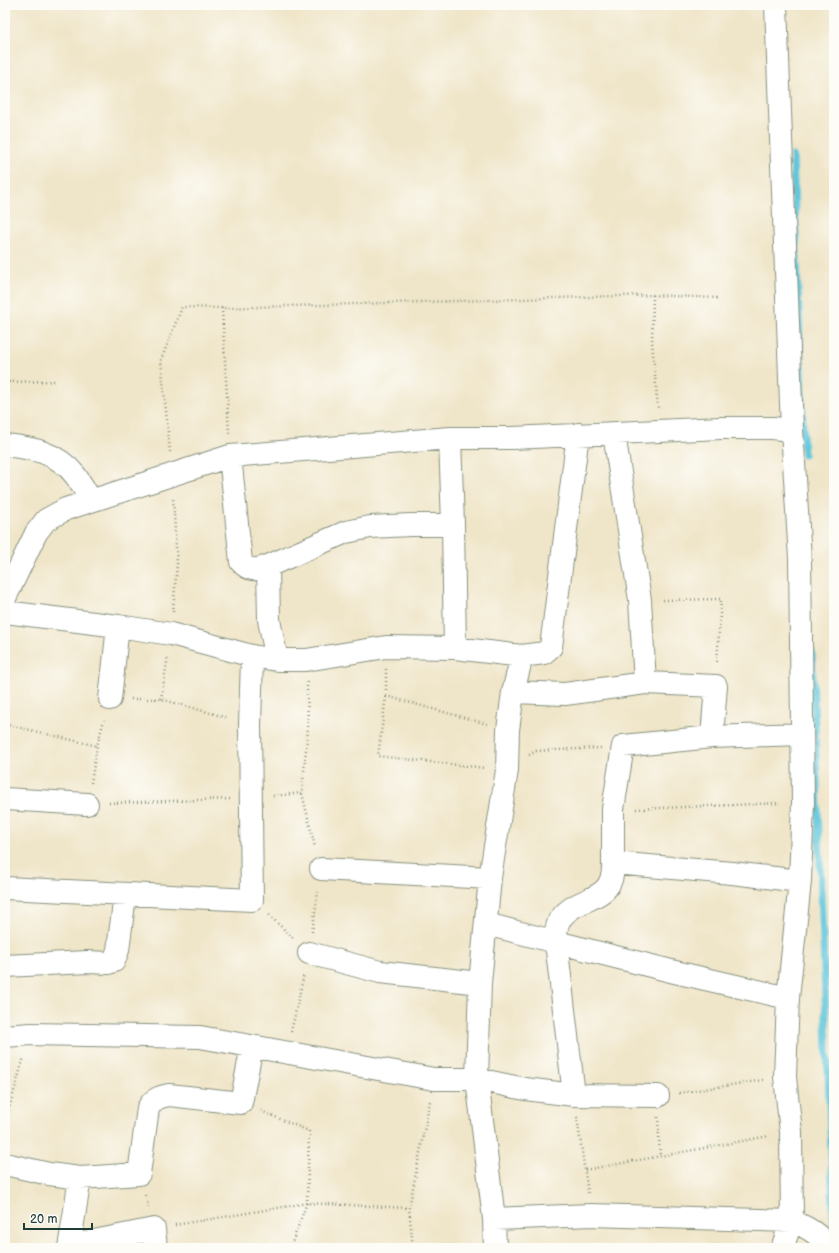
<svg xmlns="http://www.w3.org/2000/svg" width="839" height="1253" font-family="'Balsamiq Sans',sans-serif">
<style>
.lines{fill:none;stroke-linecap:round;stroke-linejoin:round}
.stream{stroke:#60c7dd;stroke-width:7}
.minor-casing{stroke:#87917e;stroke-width:24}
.path{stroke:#87917e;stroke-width:2.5;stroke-dasharray:1 3;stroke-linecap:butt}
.minor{stroke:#fff;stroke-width:22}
</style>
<rect width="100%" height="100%" fill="#fdfcf7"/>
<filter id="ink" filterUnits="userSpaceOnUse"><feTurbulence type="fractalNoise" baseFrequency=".025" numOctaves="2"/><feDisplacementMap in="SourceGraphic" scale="8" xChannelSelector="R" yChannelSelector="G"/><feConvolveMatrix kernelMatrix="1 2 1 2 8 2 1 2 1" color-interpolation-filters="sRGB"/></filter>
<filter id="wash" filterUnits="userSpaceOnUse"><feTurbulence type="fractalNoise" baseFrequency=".012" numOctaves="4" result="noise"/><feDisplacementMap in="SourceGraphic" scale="16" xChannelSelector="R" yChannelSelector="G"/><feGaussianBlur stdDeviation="0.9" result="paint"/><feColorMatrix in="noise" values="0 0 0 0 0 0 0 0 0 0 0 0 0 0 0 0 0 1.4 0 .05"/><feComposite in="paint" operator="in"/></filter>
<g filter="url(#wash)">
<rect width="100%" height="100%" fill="#efe5c8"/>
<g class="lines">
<!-- stream -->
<path class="stream" d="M793,156l11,299
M812,652l22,577"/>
</g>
</g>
<g filter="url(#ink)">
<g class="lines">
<defs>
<path id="minor" d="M614,434l26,166 5,83
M450,438l3,87 2,123
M5,445c27,3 52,7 70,30 6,8 11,17 16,26
M230,456l11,106c9,10 15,8 27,4
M5,598l31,-65 10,-13 20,-11 164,-53 220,-18h63l207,-10h52l20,2 -16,-425
M5,612l113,14 53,8 81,22 25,4h29l80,-13 69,1 67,8 22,-3 7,-6 27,-213
M277,660l-8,-40 -1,-54 78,-34 24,-5 41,-2h42
M513,692l52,2 80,-11 71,3 -4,51
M110,699l8,-73
M5,799l82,5
M321,869l169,9
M800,881l-68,-8 -119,-10v-54l10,-63 89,-9 90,-3
M5,888l247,12 -2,-175 2,-69
M486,924l70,18c0,-8 0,-18 5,-24 18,-24 54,-14 52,-55
M309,953l71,19 100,11
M5,966l83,-4 20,1 6,-2 4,-11 7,-55
M788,998l12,-117 3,-79 -3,-243 -8,-129
M5,1036l26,-2 169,3 234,42h43l48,10 49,6 84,1
M574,1095l-18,-153 119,30 113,26 -3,79 6,55 1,89 -10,27
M5,1164l44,10 31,4 59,-4 9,-66c5,-9 11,-11 21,-13l72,8 11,-57
M494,1219l97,-4 201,6c14,6 29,13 35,27
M69,1246l85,-17 2,19
M69,1248l11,-70
M495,1248l-1,-29 -17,-140 3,-96 10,-105 17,-108 1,-40 5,-38 9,-36"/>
</defs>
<!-- minor casing -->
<use href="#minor" class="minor-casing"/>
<!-- path -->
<path class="path" d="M653,295l-1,47 6,66
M222,308l7,125
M5,382l52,-1
M170,452l-9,-92 21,-53 40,1 431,-13 64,3
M663,600l58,-1 -4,64
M173,612l4,-48 -4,-67
M386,669v27l-8,60 107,12
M307,682l1,46 -6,65 13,54
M386,696l101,28
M131,699h30l67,19
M161,699l7,-43
M5,724l92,22
M529,755l7,-4 65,-3
M91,783l6,-37 7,-26
M273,796l29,-3
M109,803l121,-4
M636,809l144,-6
M269,915l24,23
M312,932l6,-40
M291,1032l13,-58
M679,1093l84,-13
M261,1111l48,20 -2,72 -17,45
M577,1117l11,76
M658,1117l2,40
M5,1122l19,-65
M585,1170l184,-34
M145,1195l4,13
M175,1225l132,-22 102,5
M413,1248l-4,-40 21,-107"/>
<!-- minor -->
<use href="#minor" class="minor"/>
</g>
</g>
<!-- margin -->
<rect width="839" height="1253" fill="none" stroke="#fdfcf7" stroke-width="20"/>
<!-- scale -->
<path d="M24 1223v6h68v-6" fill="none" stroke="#1f3d34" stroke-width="2"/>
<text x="30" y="1223" font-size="12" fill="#1f3d34" stroke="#fdfcf7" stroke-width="3" paint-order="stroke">20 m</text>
</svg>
